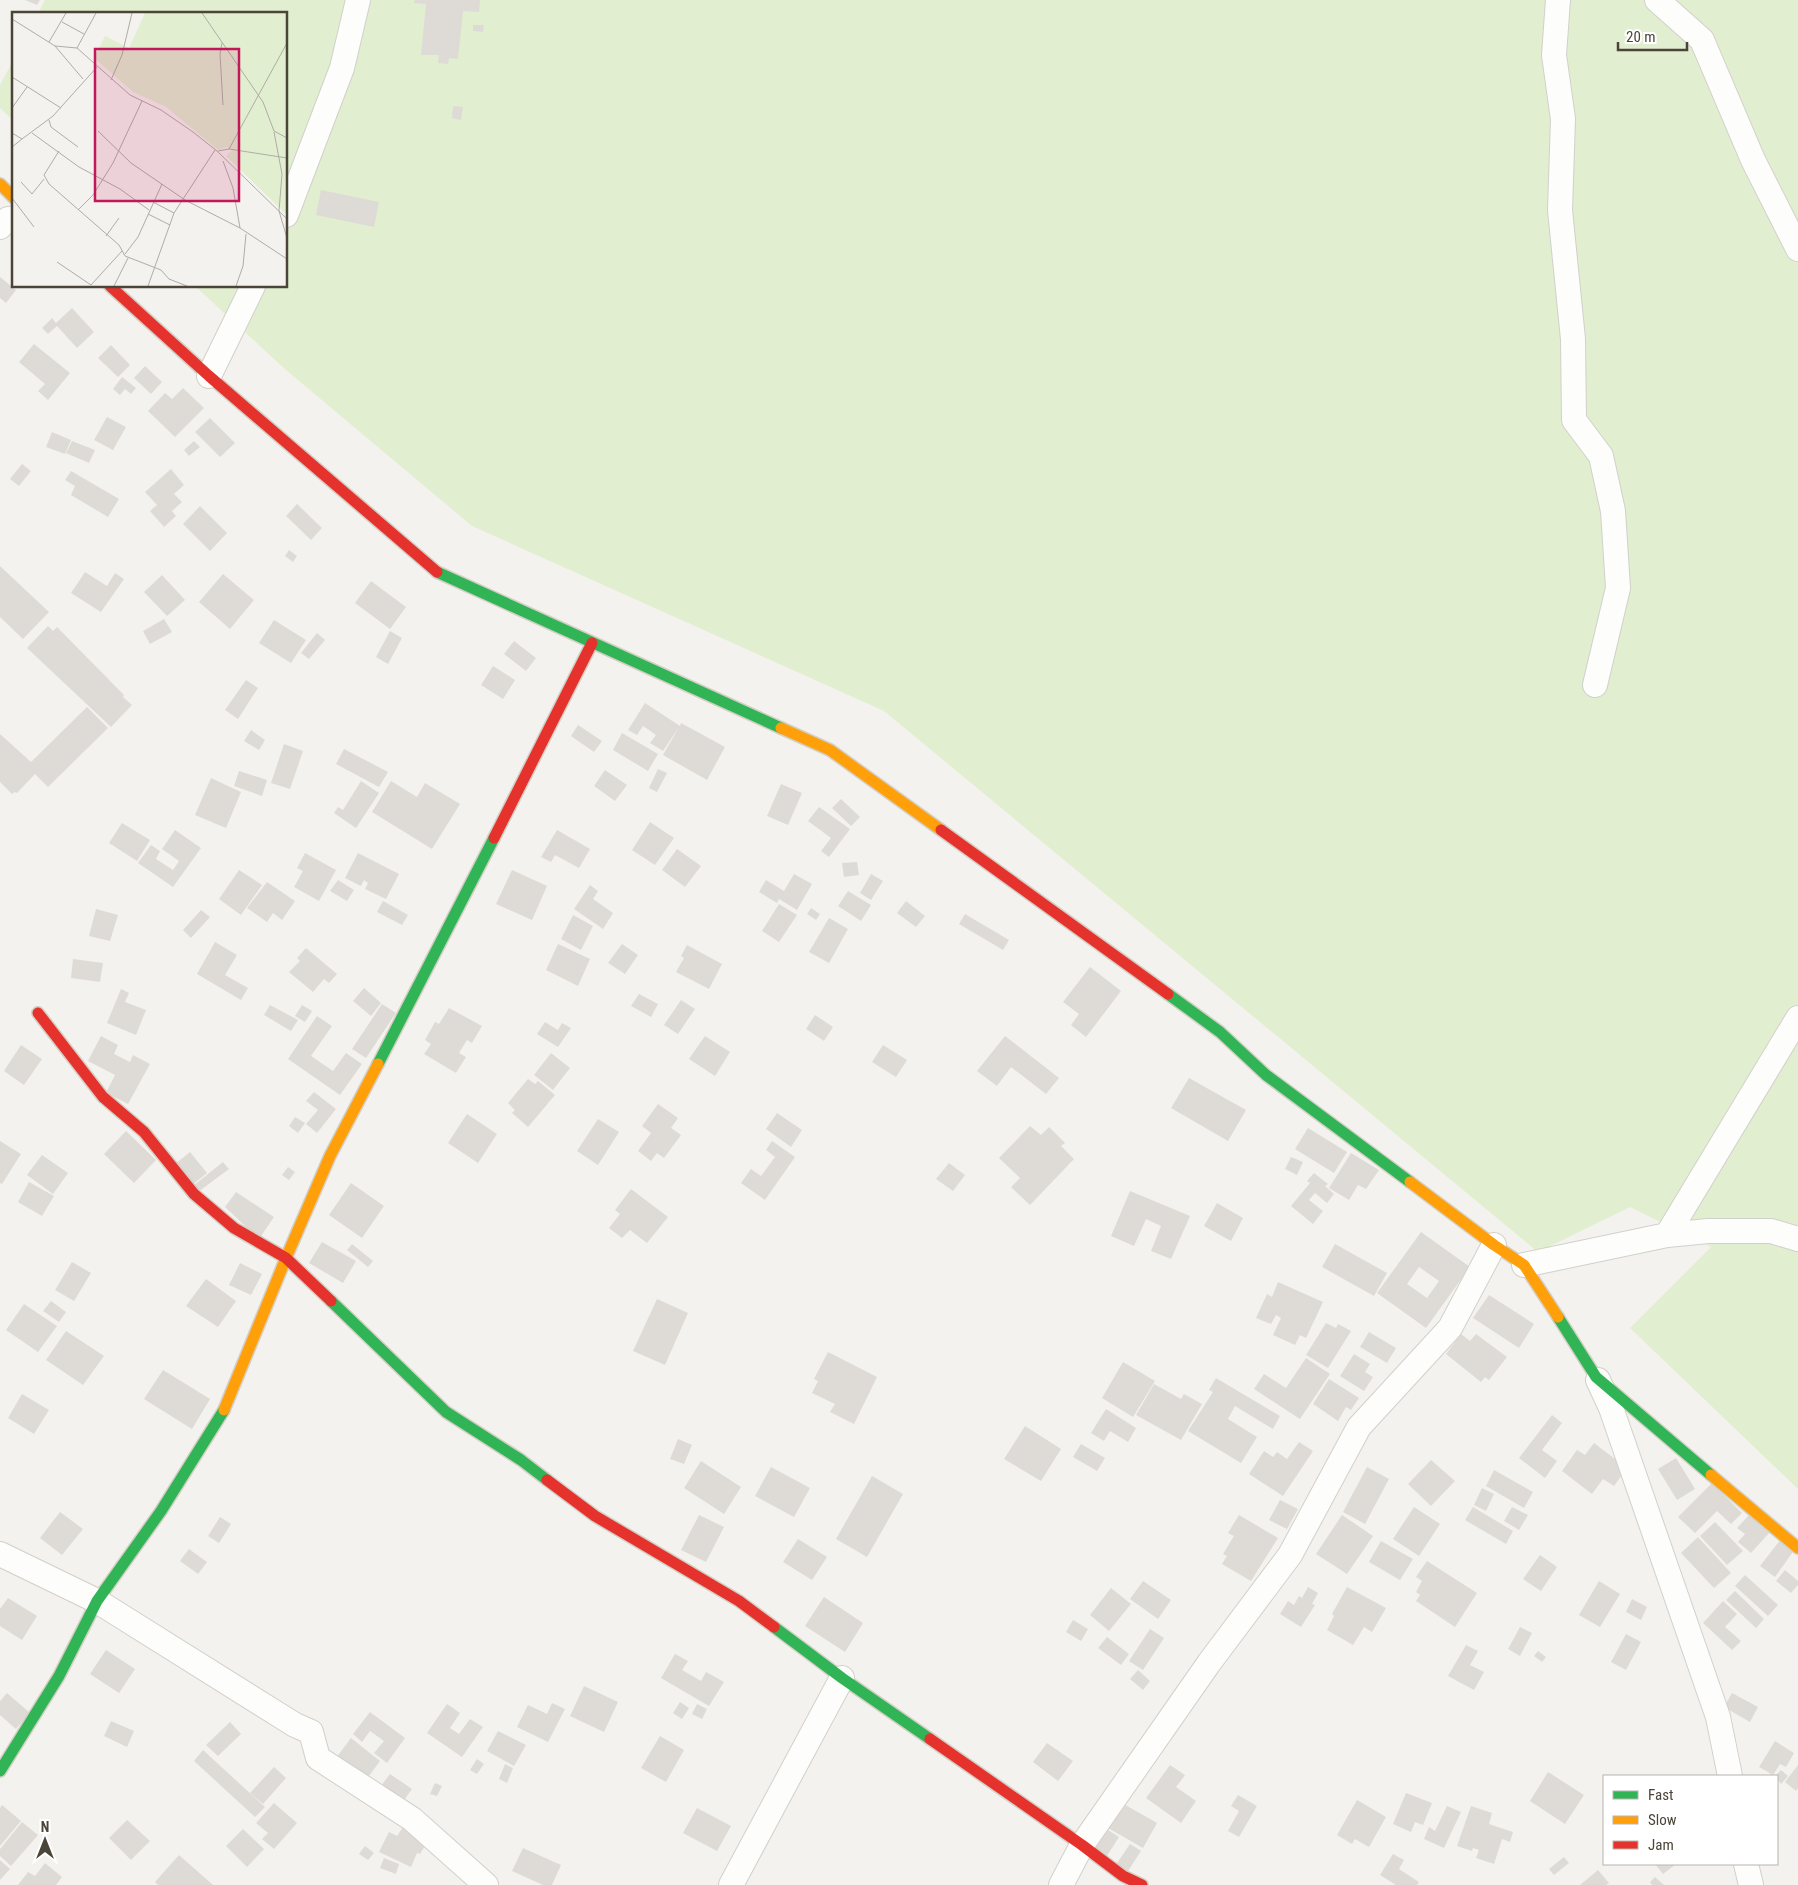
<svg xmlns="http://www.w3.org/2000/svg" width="1798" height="1885" font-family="'Roboto Condensed',sans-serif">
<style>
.green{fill:#e1eecf}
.building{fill:#dedbd6;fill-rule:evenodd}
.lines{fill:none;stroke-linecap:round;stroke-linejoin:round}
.street-casing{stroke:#d2d0cb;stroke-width:26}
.fast-casing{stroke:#d3cfc5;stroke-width:14}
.slow-casing{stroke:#d3cfc5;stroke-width:14}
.jam-casing{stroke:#d3cfc5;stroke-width:14}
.street{stroke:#fdfdfc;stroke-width:24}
.fast{stroke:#30b455;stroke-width:11}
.slow{stroke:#ff9f0a;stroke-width:11}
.jam{stroke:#e5322d;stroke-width:11}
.inset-road{fill:none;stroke:#b0aca6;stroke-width:1}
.view{fill:#c2185b;fill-opacity:0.15;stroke:#c2185b;stroke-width:2.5}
.inset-edge{fill:none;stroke:#4b4439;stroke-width:2.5}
</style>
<rect width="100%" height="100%" fill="#f4f2ee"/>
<!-- green -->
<path class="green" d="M45,0h1753v1489l-168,-161 81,-81 -81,-40 -92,45 -654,-541 -412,-185 -186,-156 -91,-84h91v-272h-248z
M14,59v62l-14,-13v-23z"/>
<!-- building -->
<path class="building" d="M25,0h15l-3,5z
M415,0h65l-1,12 -16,-1 -5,48 -9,-1 -1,6 -10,-1 1,-8h-18l5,-51 -12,-1z
M473,25h11l-1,7 -10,-1z
M453,106l10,1 -2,13 -9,-2z
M321,190l58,12 -5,25 -58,-12z
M0,277l16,13 -10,13 -6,-5z
M72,308l22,24 -17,16 -20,-22 -9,8 -6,-6 10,-10 4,5z
M34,344l36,29 -22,27 -10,-9 7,-7 -26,-22z
M111,345l19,20 -12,12 -20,-19z
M145,366l17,16 -11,12 -17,-16z
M122,377l14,11 -5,6 -6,-5 -5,6 -7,-6z
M183,388l21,20 -29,29 -27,-26 17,-18 7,6z
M107,417l19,10 -13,23 -19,-10z
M210,418l25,25 -15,14 -25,-25z
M52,432l19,8 -6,14 -19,-7z
M72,441l23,9 -6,13 -23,-10z
M194,441l6,6 -11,9 -5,-6z
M22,464l9,7 -12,15 -9,-7z
M171,469l13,16 -10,9 8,8 -10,9 4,5 -12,11 -14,-16 7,-6 -12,-13z
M71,471l48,28 -11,18 -37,-22 4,-9 -10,-6z
M297,504l25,24 -11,12 -25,-24z
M200,506l27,27 -17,18 -27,-27z
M289,550l8,6 -4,6 -8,-6z
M0,566l49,46 -26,27 -23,-22z
M85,572l22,14 8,-13 9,6 -23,33 -30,-19z
M223,574l31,26 -24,29 -31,-27z
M162,575l23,25 -18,16 -23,-24z
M371,581l35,26 -16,22 -35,-26z
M164,619l8,13 -22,12 -7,-13z
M274,620l32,20 -15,23 -32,-20z
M48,626l5,5 4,-4 67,68 -1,2 9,8 -21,22 -84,-79z
M390,631l12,7 -14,26 -12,-7z
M317,633l8,7 -16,19 -8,-6z
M514,641l22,17 -10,13 -22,-17z
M493,666l22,14 -12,19 -22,-14z
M246,680l12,8 -20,31 -13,-9z
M645,703l35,23 1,-3 44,24 -18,33 -44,-25 16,-28 -16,24 -13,-8 6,-8 -13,-9 -6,9 -9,-5z
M87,707l21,21 -60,59 -13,-13 -18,19 -2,-1 -3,2 -12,-12v-48l31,28z
M578,725l24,16 -8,11 -23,-16z
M251,730l14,10 -6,10 -15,-9z
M622,733l36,21 -10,17 -35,-21z
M284,744l19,7 -13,38 -19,-6z
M344,749l44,23 -9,15 -43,-23z
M658,769l9,4 -10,19 -8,-4z
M605,770l22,15 -12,16 -21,-15z
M239,771l28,9 -5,16 -28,-10z
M211,778l30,14 -15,36 -31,-13z
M361,781l18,12 -23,35 -22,-15 4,-6 5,3z
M391,781l26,16 8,-14 35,21 -28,45 -60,-37z
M781,784l21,9 -14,32 -21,-9z
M841,799l19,18 -9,9 -19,-18z
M819,807l31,22 -21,28 -8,-6 10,-13 -23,-17z
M650,822l24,16 -19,27 -23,-15z
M122,823l28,17 -13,21 -28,-18z
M175,830l26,18 -28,39 -35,-24 13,-18 9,6 -4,8 17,11 6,-9 -17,-12z
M557,830l33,19 -11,19 -24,-13 -4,7 -10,-5z
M677,849l24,17 -16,21 -23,-17z
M305,853l31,17 -17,31 -25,-14 9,-16 -6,-3z
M358,853l41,21 -13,25 -21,-10 3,-6 -4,-3 -3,6 -16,-8z
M857,862l2,13 -15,2 -2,-14z
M239,870l23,15 -21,30 -22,-16z
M512,870l35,16 -15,34 -36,-16z
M794,874l18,10 -15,26 -18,-11 -2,4 -18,-11 7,-12 18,11z
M871,874l12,7 -12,19 -11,-7z
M338,880l16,10 -7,11 -17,-10z
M267,882l28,19 -13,19 -9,-7 -6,9 -20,-14z
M590,885l8,6 -5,8 20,14 -10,16 -29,-20z
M848,891l23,14 -10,16 -23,-15z
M383,901l25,14 -6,10 -25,-13z
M906,901l19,15 -9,11 -19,-14z
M779,904l18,11 -18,27 -17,-11z
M811,908l9,6 -4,6 -9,-6z
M96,909l22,6 -8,26 -21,-5z
M201,910l9,7 -19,21 -8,-8z
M965,914l44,26 -6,10 -44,-26z
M573,915l20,11 -12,24 -20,-11z
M829,918l19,11 -19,34 -20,-11z
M215,942l22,13 -12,20 23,13 -7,12 -44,-26z
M558,944l32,15 -12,27 -32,-16z
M622,944l16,11 -13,19 -17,-11z
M687,945l35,19 -13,25 -33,-17 8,-14 -3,-2z
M306,948l31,26 -8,9 -5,-4 -11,13 -24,-20 11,-11 -3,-3z
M73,959l30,4 -3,19 -29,-4z
M1090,967l31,24 -35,46 -15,-12 8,-11 -16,-12z
M364,988l17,15 -10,13 -18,-15z
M121,989l8,4 -4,9 21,8 -10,25 -29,-12z
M639,994l19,10 -7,13 -20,-11z
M681,1000l14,9 -17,25 -14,-9z
M382,1004l14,9 -30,45 -14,-9z
M270,1005l28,15 -7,11 -27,-16z
M302,1005l10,6 -7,11 -10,-6z
M449,1008l33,18 -10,17 -5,-3 -8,13 7,4 -10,16 -32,-19 7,-10 -6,-4 10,-18 4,2z
M815,1015l18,12 -9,14 -18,-12z
M317,1016l15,10 -21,30 22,15 13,-18 16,11 -22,31 -52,-36z
M545,1022l13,8 4,-7 9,5 -13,19 -21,-13z
M101,1036l17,9 -4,9 16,8 3,-7 17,9 -22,40 -22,-11 9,-18 -27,-14z
M705,1036l25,16 -15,24 -26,-17z
M1005,1036l54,42 -13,16 -35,-27 -14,19 -20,-15z
M21,1045l21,14 -18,26 -20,-14z
M883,1045l24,15 -11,17 -24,-15z
M551,1053l19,15 -17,22 -19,-15z
M1189,1078l57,32 -18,31 -57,-33z
M528,1079l7,5 3,-3 17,14 -27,32 -16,-14 3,-3 -7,-7z
M314,1092l22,17 -19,24 -11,-9 12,-14 -12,-9z
M658,1104l20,14 -7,10 10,7 -17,23 -7,-5 -6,8 -13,-10 13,-18 -9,-7z
M777,1113l25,17 -11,17 -25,-18z
M467,1114l30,20 -19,29 -30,-20z
M295,1117l10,6 -7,10 -9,-7z
M598,1119l21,13 -21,33 -21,-14z
M1030,1126l11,9 8,-8 16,16 -4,3 13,13 -44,46 -19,-18 9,-9 -21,-20z
M1308,1128l39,24 -13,21 -39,-24z
M126,1131l30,29 -22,23 -30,-29z
M0,1141l21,13 -19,30 -2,-1z
M772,1141l23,16 -30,43 -24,-17 10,-14 10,7 14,-19 -9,-7z
M190,1152l17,21 -15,12 -17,-21z
M1351,1153l28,17 -13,19 -8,-4 -9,15 -20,-12z
M42,1155l26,18 -15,21 -26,-19z
M1291,1157l12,5 -6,13 -12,-6z
M223,1162l6,7 -31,23 -5,-6z
M949,1163l16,12 -12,16 -17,-12z
M288,1167l7,5 -6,8 -7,-5z
M1314,1173l14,11 -3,2 9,8 -7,9 -12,-10 -6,7 14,11 -10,13 -22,-18 19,-23 -3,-2z
M29,1182l25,14 -12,20 -24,-14z
M351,1183l33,23 -22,32 -33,-23z
M631,1189l37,28 -21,26 -17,-13 -8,8 -13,-10 11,-14 -5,-4z
M1130,1191l60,25 -19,43 -20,-8 10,-25 -15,-7 -12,27 -23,-10z
M236,1192l38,25 -15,22 -34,-32z
M1217,1203l26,15 -12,23 -27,-15z
M1421,1232l49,35 -44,61 -49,-35zM1419,1267l20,14 -12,17 -20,-14z
M322,1242l34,19 -13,22 -34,-20z
M352,1244l21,17 -5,6 -21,-17z
M1335,1244l52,29 -13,23 -52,-29z
M72,1262l19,11 -17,28 -19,-11z
M240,1263l22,11 -11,21 -22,-10z
M206,1279l30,22 -18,26 -32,-21z
M1278,1282l45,20 -17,36 -6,-3 -5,10 -22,-10 8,-17 -5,-3 -5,9 -15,-6 11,-24 5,3z
M1489,1295l45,29 -15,24 -46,-30z
M657,1299l31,14 -23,52 -32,-14z
M51,1301l15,11 -7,10 -16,-11z
M24,1304l33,22 -19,26 -32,-22z
M1326,1323l10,5 2,-4 13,7 -23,37 -22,-13z
M66,1331l38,25 -21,29 -37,-25z
M1369,1332l27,16 -9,15 -27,-16z
M1461,1334l9,7 6,-7 31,23 -18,23 -4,-3 -4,5 -35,-28z
M828,1352l49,25 -23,47 -24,-12 5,-8 -23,-11 6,-12 -4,-2z
M1354,1354l16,10 -5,8 8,5 -9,14 -24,-15z
M1306,1358l24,16 -30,45 -46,-30 10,-15 22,14z
M1123,1362l32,19 -22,36 -31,-19z
M163,1370l47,29 -18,30 -48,-30z
M1216,1378l64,38 -7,13 -38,-23 -7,13 29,18 -16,26 -53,-32 25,-39 -4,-2z
M1329,1379l30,19 -8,12 -5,-3 -8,14 -25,-17z
M1154,1384l27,15 3,-5 18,10 -21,36 -45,-25z
M22,1394l27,16 -15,24 -26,-16z
M1106,1409l30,19 -8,14 -18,-11 -6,10 -13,-8z
M1552,1415l10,8 -20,27 15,11 -12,17 -26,-20z
M1025,1426l36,23 -20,32 -37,-22z
M678,1439l14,6 -8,19 -14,-5z
M1299,1442l14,9 -30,45 -34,-22 15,-23 9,6 4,-5 10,7z
M1594,1443l33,25 -13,18 -11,-7 -11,15 -30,-23 15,-21 8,5z
M1081,1444l24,14 -8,13 -24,-14z
M1676,1458l19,31 -18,11 -19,-31z
M1431,1460l24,21 -24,25 -23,-22z
M701,1461l40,26 -17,27 -40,-26z
M771,1467l39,21 -16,29 -39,-21z
M1367,1467l22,12 -24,45 -22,-12z
M1494,1470l39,22 -9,16 -38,-22z
M872,1476l31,18 -36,63 -31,-18z
M1712,1483l30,30 -11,11 -14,-13 -22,22 -17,-16z
M1482,1488l12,6 -8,17 -12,-6z
M1280,1500l18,9 -11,20 -18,-9z
M1414,1507l26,17 -21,32 -26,-17z
M1473,1507l40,24 -7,13 -41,-24z
M1512,1507l16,8 -9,15 -15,-9z
M60,1512l23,17 -21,26 -22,-17z
M1750,1514l20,18 -19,21 -13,-11 7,-8 -8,-6z
M699,1515l25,12 -18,35 -25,-12z
M1239,1515l39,23 -27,43 -29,-17 5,-8 -4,-2 11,-18 -6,-3z
M1342,1515l31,21 -26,38 -31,-20z
M220,1517l11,7 -12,19 -11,-7z
M1715,1522l28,29 -16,14 -27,-29z
M1698,1537l33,36 -17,15 -33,-35z
M798,1539l29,18 -15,23 -29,-18z
M1781,1539l14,10 -20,28 -15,-11z
M1381,1541l32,18 -13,21 -31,-18z
M189,1549l18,13 -9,12 -18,-13z
M1540,1555l17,12 -16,24 -18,-12z
M1427,1561l50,32 -22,34 -39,-26 4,-6 -4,-3 6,-11 -6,-4z
M1785,1570l13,11v4l-7,8 -15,-12z
M1745,1575l33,30 -10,11 -33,-30z
M1143,1581l28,19 -13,19 -28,-20z
M1599,1581l21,13 -20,33 -21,-12z
M1308,1587l10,6 -6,11 3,1 -14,22 -21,-13 8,-13 6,4 5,-9 3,2z
M1347,1587l39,21 -14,24 -8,-5 -11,18 -26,-15 7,-14 -2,-2z
M1111,1588l20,16 -22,27 -19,-16z
M1735,1591l29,28 -8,9 -30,-28z
M824,1597l39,26 -18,29 -40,-26z
M8,1598l29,18 -15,24 -22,-14v-17z
M1632,1599l15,8 -6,13 -15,-8z
M1723,1601l14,13 -12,13 16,14 -9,9 -29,-27z
M1073,1620l15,9 -7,12 -15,-9z
M1520,1627l12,6 -12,23 -12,-7z
M1150,1629l14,9 -21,32 -14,-9z
M1626,1634l15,8 -15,28 -15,-8z
M1107,1637l22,17 -8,11 -23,-17z
M1466,1645l12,6 -8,14 14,7 -10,18 -26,-14z
M106,1650l29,19 -16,24 -29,-19z
M1538,1651l8,6 -4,5 -8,-6z
M675,1654l13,7 -6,9 19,11 5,-9 18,10 -15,24 -48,-28z
M1138,1670l12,11 -7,9 -13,-11z
M584,1686l34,16 -14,30 -34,-16z
M7,1693l23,20 -14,16 -16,-14v-14z
M1732,1693l26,14 -8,15 -26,-15z
M680,1702l9,6 -7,11 -9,-6z
M552,1703l13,6 -17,33 -31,-15 11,-22 19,9z
M447,1704l13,9 -10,15 9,6 11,-15 13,8 -21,30 -35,-24z
M697,1704l10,5 -5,10 -10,-5z
M370,1712l35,26 -18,25 -13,-10 10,-12 -14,-10 -8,11 -9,-8z
M111,1721l23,10 -7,16 -23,-11z
M230,1722l11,12 -23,22 -12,-11z
M498,1731l28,14 -12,21 -27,-15z
M660,1736l24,14 -18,32 -25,-14z
M351,1738l29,23 -14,19 -30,-22z
M1775,1741l19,12 -8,14 -6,-3 -7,11 -14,-8z
M1047,1743l26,18 -15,20 -25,-19z
M203,1750l62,57 -10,10 -61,-56z
M477,1759l7,5 -7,10 -7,-4z
M505,1764l8,4 -6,15 -8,-4z
M1170,1765l15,10 -9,12 20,14 -15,22 -35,-25z
M1798,1765v23l-2,3 -11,-9z
M274,1767l12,11 -23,26 -13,-11z
M1781,1770l7,6 -7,8 -4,-5v-3h-2z
M1548,1772l36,23 -19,29 -35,-23z
M390,1774l22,15 -12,17 -23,-15z
M435,1783l7,3 -5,10 -7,-2z
M1406,1793l26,10 -9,22 -8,-3 -4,10 -18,-8z
M1238,1795l19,11 -18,31 -11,-6 11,-20 -8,-5z
M1357,1800l29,17 -17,30 -14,-8 -3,5 -15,-9z
M274,1803l23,20 -23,26 -12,-10 6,-6 -12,-10z
M1122,1803l35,20 -14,25 -35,-20z
M2,1805l19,16 -21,25v-38z
M1447,1806l14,6 -17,36 -20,-9 5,-12 6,4z
M1471,1806l21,7 -3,11 24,8 -3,10 -8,-3 -8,25 -18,-6 3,-8 -6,-2 -1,3 -15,-5z
M697,1808l34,18 -14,25 -34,-18z
M127,1820l23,21 -19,19 -22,-22z
M407,1821l24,15 -11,18 -3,-1 -6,14 -32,-15 10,-20 8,4z
M22,1822l16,13 -27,31 -11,-10v-7z
M243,1829l21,20 -17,18 -21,-21z
M1108,1830l11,7 -14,22 -12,-8z
M1130,1844l11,7 -15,23 -11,-8z
M365,1846l9,7 -6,7 -9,-6z
M523,1848l38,17 -9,20h-9l-31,-14z
M1393,1854l11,6 -5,9 20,13 -2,3h-21l-16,-10z
M179,1855l34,30h-55l-3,-3z
M1564,1857l5,6 -15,12 -5,-6z
M384,1858l15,6 -3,10 -16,-6z
M0,1860l10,9 -10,11z
M45,1863l17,14 -6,8h-38l10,-13 7,4z
M1655,1864h21l-13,10z
M1598,1870l11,13 -3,2h-26z
M1655,1877l9,8h-12l-2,-3z"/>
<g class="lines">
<defs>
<path id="street" d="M1558,0l-4,55 9,64 -3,91 13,129 1,81 27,36 12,55 5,77 -23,97
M1657,0l45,40 51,120 45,89
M286,215l56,-147 16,-68
M0,227l8,-8 6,-1
M209,376l44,-90
M1667,1235l41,-4h63l27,8
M1524,1265l143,-30 131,-217
M1598,1380l13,28 107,309 12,59
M0,1554l97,47 198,124 16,7 7,26 94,61 74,66
M1746,1864l5,21
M731,1885l111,-207
M1061,1885l21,-40 127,-182 81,-108 69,-128 91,-99 44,-83"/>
<path id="fast" d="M437,572l344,156
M1168,994l52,38 46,43 144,107
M378,1064l116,-226
M331,1301l115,111 75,48 26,20
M1558,1317l38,60 115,98
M774,1627l68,51 88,61
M0,1771l59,-95 38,-75 64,-90 63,-101"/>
<path id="slow" d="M0,184l14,14
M781,728l49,22 111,80
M1410,1182l84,63 30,20 34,52
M224,1410l62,-152 44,-102 48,-92
M1711,1475l87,73"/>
<path id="jam" d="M110,286l99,90 228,196
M941,830l227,164
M494,838l98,-195
M38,1013l65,84 41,35 50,62 40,34 52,30 45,43
M547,1480l48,36 144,85 35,26
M930,1739l152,106 41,31 19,9"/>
</defs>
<!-- street casing -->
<use href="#street" class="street-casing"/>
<!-- fast casing -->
<use href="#fast" class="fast-casing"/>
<!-- slow casing -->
<use href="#slow" class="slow-casing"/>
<!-- jam casing -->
<use href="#jam" class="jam-casing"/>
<!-- street -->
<use href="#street" class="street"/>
<!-- fast -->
<use href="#fast" class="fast"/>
<!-- slow -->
<use href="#slow" class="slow"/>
<!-- jam -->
<use href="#jam" class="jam"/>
</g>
<!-- overview -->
<g transform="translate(12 12)">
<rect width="275" height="275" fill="#f4f2ee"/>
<path d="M133,1h142v202l-61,-59 6,-6 -6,-3 -8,3 -52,-43 -33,-15 -39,-34 11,-22 24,12z" fill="#e1eecf"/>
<path class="inset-road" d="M190,1l61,89 11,29 13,7M0,7l43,27 22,2 53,47 31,15 32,22 24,19 70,68M50,10l22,12M37,30l17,-29M210,31l-2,11 3,51M43,34l28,33M65,36l19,-35M0,65l49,31M99,68l11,-25 10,-42M0,96l15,-21M37,108l2,7 27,20M86,119l33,32 54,37 55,28 47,31M262,120l8,42 -3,37 8,27M0,121l10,6 -10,8M20,121l47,34 41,22 29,21M10,127l31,-23 44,-49M217,137l58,9M47,139l-15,24 5,9 70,61 6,11 36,14 8,9 18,7M206,139l11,-2 58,-106M211,149l10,27 7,40M9,170l11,12 12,-15M0,186l22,29M141,190l21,11M66,198l15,-15 20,-32 29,-62M136,202l22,11M94,224l13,-18M113,242l13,-17 24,-53M45,250l34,23 31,-34M102,274l14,-28M136,274l26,-73 41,-63M224,274l7,-20 3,-32"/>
<path class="view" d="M83,37h144v152h-144z"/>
<rect width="275" height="275" class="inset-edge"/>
</g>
<!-- legend -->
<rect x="1603" y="1775" width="175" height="90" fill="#ffffff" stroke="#b7b4b0"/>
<rect x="1613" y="1791" width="25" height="8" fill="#30b455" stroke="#b7b4b0"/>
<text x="1648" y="1800" font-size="15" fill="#4b4439">Fast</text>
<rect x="1613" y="1816" width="25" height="8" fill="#ff9f0a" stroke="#b7b4b0"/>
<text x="1648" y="1825" font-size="15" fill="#4b4439">Slow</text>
<rect x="1613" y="1841" width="25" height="8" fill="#e5322d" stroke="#b7b4b0"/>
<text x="1648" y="1850" font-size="15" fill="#4b4439">Jam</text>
<!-- north arrow -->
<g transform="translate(45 1840)" stroke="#ffffff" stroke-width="4" paint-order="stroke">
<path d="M0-4L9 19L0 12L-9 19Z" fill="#4b4439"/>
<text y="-8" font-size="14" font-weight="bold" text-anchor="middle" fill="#4b4439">N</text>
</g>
<!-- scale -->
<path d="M1618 42v8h69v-8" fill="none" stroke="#4b4439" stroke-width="2.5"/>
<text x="1626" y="42" font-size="15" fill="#4b4439" stroke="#ffffff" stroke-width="4" paint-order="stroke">20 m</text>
</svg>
